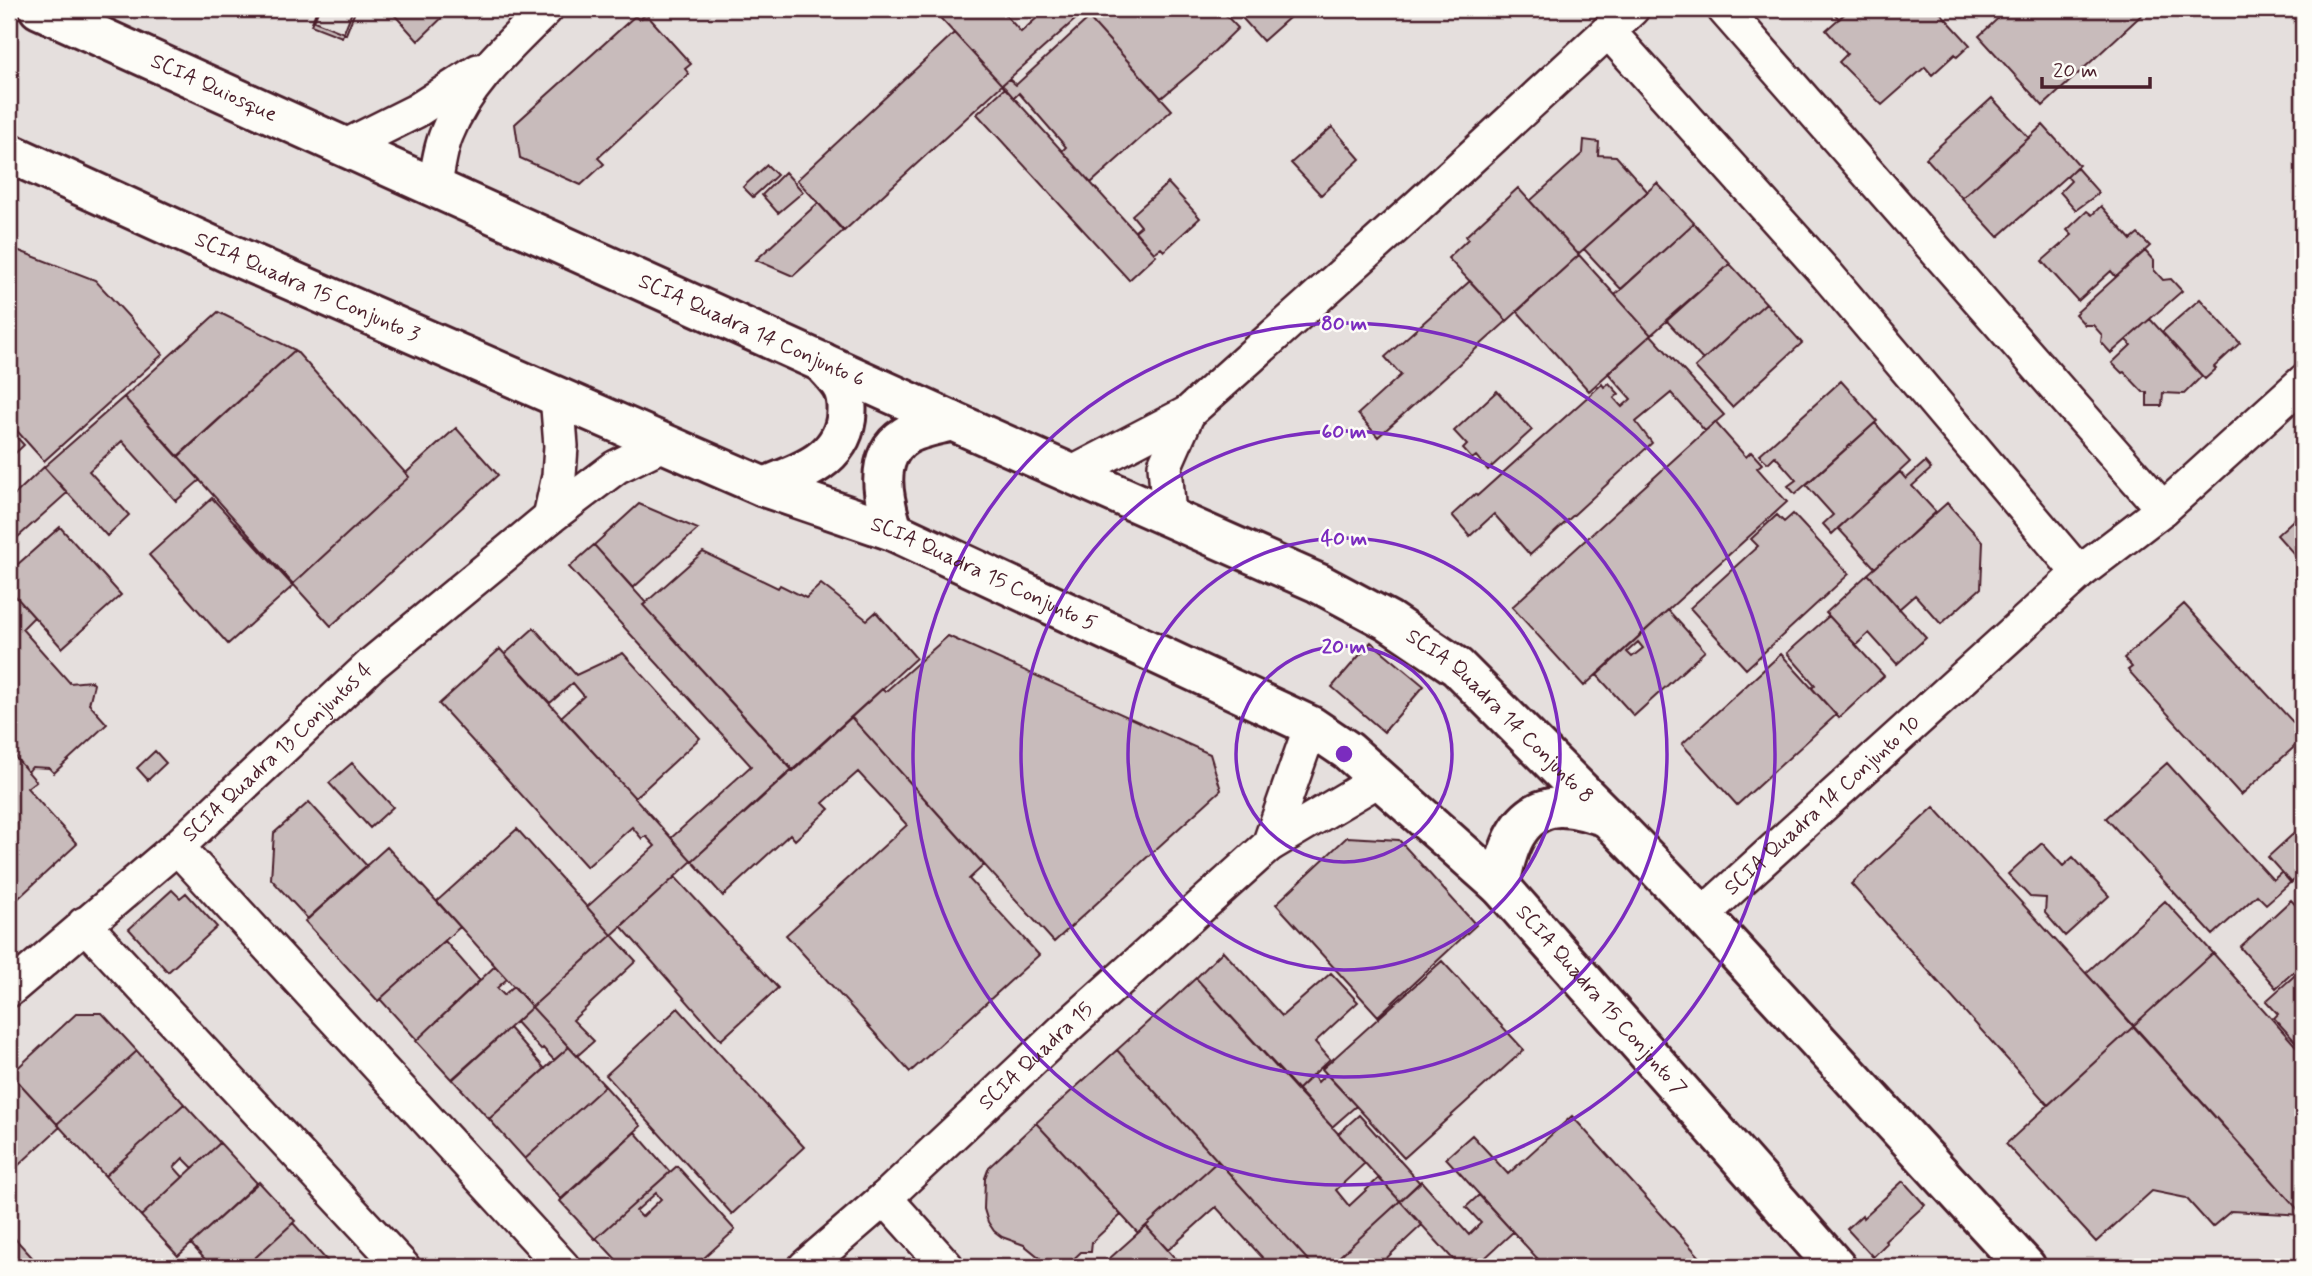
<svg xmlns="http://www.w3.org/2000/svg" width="2312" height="1276" font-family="Mynerve,sans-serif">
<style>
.built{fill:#e5dfdd}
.building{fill:#c8bbbb;stroke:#4a1f2b;stroke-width:2;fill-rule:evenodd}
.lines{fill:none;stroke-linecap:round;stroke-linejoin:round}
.minor-casing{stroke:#4a1f2b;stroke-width:38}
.secondary-casing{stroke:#4a1f2b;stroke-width:44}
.minor{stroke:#fdfcf7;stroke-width:33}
.secondary{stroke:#fdfcf7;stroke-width:38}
.ring{fill:none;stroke:#7b2cbf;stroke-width:3.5}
.labels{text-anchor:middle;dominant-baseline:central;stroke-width:5;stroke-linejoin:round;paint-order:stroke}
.street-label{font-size:21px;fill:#4a1f2b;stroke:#fdfcf7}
.centre{fill:#7b2cbf;stroke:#fdfcf7;stroke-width:3.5}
.ring-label{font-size:21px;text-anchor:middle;font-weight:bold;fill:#7b2cbf;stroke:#fdfcf7;stroke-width:5;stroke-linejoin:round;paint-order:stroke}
</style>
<rect width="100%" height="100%" fill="#f2efeb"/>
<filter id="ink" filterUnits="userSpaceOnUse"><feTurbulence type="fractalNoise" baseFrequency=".0143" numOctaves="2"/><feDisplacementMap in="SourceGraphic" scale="14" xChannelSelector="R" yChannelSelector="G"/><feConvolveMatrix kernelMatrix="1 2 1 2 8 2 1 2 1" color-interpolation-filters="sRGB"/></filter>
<g filter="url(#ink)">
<!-- built -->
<path class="built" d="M9,9h2294v1258h-2294z"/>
<!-- building -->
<path class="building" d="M317,9h36l-11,28 -31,-12z
M319,9h37l-10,25 -32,-13z
M389,9h62l-33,32z
M932,9h68l21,23 26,-23h40l-85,76z
M1099,9h121l18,19 -40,39 -37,31 -72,-80z
M1234,9h65l-36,32z
M1830,9h20l-11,10z
M1850,9h87l33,36 -13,12 -2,-3 -23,21 -7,-8 -43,38 -43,-43 8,-8 -21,-24z
M2008,9h138l1,1 -104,96 -64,-70z
M646,14l45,50 -6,5 4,5 -91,84 6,6 -23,21 -61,-27 -5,-34 120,-108 4,4z
M1089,18l83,92 -81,73 -29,-32 4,-4 -47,-54 -5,5 -12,-13 7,-6 7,6z
M954,33l48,52 -158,146 -47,-51z
M1005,88l151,167 -27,25 -152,-166z
M1992,98l37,40 -67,60 -36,-40z
M2043,125l36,40 -81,72 -36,-39z
M1332,127l28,32 -39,36 -30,-32z
M1584,140l15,2 -1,13 18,1 32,36 -70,62 -48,-53 53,-48z
M767,165l10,10 -24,22 -10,-10z
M2076,167l23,26 -23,17 -16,-18 11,-11 -4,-5z
M785,172l18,20 -25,21 -16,-18z
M1168,183l32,35 -36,33 -3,-3 -7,5 -19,-22 6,-5 -9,-11z
M1657,183l37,40 -73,66 -37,-40z
M1518,188l61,67 -72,66 -59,-63 20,-19 -2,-3z
M818,203l25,28 -50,45 -37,-16z
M2101,206l30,34 7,-6 12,12 -34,31 -5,-6 -33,30 -36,-40 30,-26 -5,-5 20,-19 5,4z
M1694,223l36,41 -79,71 -36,-40z
M9,247l86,33 68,74 -119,107 -35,-39z
M2145,251l9,10v9l9,10 8,-1 11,12 -71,62 -10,-11 1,-7 -9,-10h-8l-10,-11z
M1579,255l72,80 -62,56 -72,-80z
M1730,264l36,39 -63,57 -37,-40z
M1470,281l37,40 -129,116 -20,-23 43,-39 -16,-18z
M2200,299l40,44 -26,24 2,2 -11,10 -43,-47z
M1766,303l36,40 -70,64 -37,-40z
M218,312l77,38 -117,107 -54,-60z
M2150,319l52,57 -18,18 -21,-1 -1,13h-15v-14h-4l-19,-20 -2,1 -10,-10 19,-18 -5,-5z
M1651,335l73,80 -19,16 -34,-38 -35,29 16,21 -122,112 -36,-41 -24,22 -18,-21 23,-21 2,2 125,-112 2,3 5,-4 10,11 -5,4 8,9 9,-8 -23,-26z
M295,350l114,127 -116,107 -115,-128z
M1841,381l36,40 -82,73 -7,-8 8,-6 -21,-24 -7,7 -9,-8z
M1497,391l35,39 -44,40 -12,-14 -4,3 -9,-10 4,-4 -13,-14z
M124,397l76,83 -24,21 -54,-60 -33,30 40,44 -22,21 -63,-69z
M1715,422l31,35 5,-5 11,12 -5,4 30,34 -203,184 -72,-79z
M1875,423l35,39 -78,72 -9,-10 10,-9 -27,-30z
M456,428l42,47 -167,151 -38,-42 116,-107 -3,-4z
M9,429l15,16 -15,14z
M1925,462l6,7 -19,17 24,26 -61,56 -37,-40 62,-56 6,7z
M44,467l23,26 -58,52v-45z
M212,498l81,88 -65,58 -79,-89z
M1947,503l36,39 -2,46 -40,36 -26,-29 -16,14 -31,-35z
M639,504l59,25 -65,59 -39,-43z
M2303,511v53l-26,-29z
M1793,514l56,60 -103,95 -56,-61 68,-62 -7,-7 26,-24 7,7z
M60,527l61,68 -59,53 -53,-59v-17z
M594,545l52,58 -3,2 149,164 -100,92 -21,-23 80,-72 -182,-199z
M703,552l75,36 2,-3 26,13 15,-14 46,36 9,-8 40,46 -123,113 -150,-166z
M1868,574l58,64 -29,26 -28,-31 -13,12 -30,-32z
M9,589l25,28 -12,12 48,54 21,-2 3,3 -5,20 18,20 -53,49 -5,-5 -17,-1 -4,5 -19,-22z
M2184,604l119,129v6l-62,56 -113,-125 4,-3 -8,-9z
M1668,610l37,41 -71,65 -37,-41zM1638,642l5,6 -11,9 -5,-5z
M1829,616l55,60 -45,42 -27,-30 3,-3 -28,-32z
M534,628l42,47 47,-22 77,85 -65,60 -74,-81 23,-21 -11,-13 -23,20 -45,-49z
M948,636l262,118 11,36 -167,152 -203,-225 31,-28 3,3z
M1371,642l53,44 -40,46 -52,-45z
M500,649l192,212 -80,74 -25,-28 68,-61 -9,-10 -4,3 -10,-12 -45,40 -148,-163z
M1781,654l55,61 -99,90 -55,-61z
M851,717l133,148 -15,14 70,76 -129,117 -124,-137 121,-110 -49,-53 -35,31 6,6 -34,31 -5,-6 -67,62 -31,-35z
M9,750l27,31 -9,7 50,56 -68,63z
M155,751l11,12 -18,17 -11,-12z
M352,763l41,44 -23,21 -41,-45z
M2167,763l106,117 9,-8 9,10 -25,22 -9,-9 -44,40 -107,-117z
M309,802l58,64 -59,53 -37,-40 3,-46z
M1934,807l200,219 -86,79 -197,-221z
M2303,825v47l-12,11 -23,-26z
M517,829l95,106 -80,72 -95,-106z
M1347,837l52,3 77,85 -98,91 -102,-112z
M2042,843l21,23 10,-9 36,39 -44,40 -20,-23 1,-15 -16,-1 -22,-23z
M387,847l73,80 -82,74 -73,-80z
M675,877l103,111 -57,52 -100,-114z
M172,890l8,8 6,-5 31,34 -49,45 -39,-43z
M2291,900l12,13v50l-27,25 -36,-41z
M2165,901l48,52 -80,73 -47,-53z
M612,935l24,26 -63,59 21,21 -17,15 -45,-49z
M445,941l35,40 -63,59 -37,-41z
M1223,951l59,65 49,-43 27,29 -43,40 15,17 -33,31 -101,-112z
M2213,953l90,101v161l-170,-189z
M1442,961l82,89 -120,108 -82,-89z
M495,966l12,13 -10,9 7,7 10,-9 18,21 -80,73 -36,-39z
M2303,968v82l-29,-32 4,-4 -12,-13z
M1196,978l169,185 -29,27 13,16 30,-28 21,23 -72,66h-14l-197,-217z
M532,1007l37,40 -15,13 -11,-12 -2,2 -25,-28z
M678,1008l126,139 -72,67 -126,-139z
M77,1013h25l35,38 -80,73 -46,-50z
M2134,1026l135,151 34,38 -72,-4 -19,16 -26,-29 -34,-7 -56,51 -90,-98z
M509,1028l36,41 -56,50 -37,-40z
M569,1047l36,39 -80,73 -36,-40z
M1117,1050l101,111 -80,72 -102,-110z
M137,1051l47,53 -79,72 -48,-52z
M11,1074l49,53 -51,47v-98z
M1326,1074l30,32 -24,21 -35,-37 15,-15 6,7z
M605,1086l36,40 -80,73 -36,-40z
M184,1104l36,39 -27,25 -10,-10 -9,9 9,10 -42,39 -36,-40z
M1359,1115l61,68 -20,18 -62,-67z
M1572,1116l137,151h-164l-99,-109 26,-23 36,39z
M1036,1123l85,92 -29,27 -1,10h-10l-16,15h-29l-1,-1 6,-6 -1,-2 -16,-13 -22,-8 -8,-6 -6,-9 -4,-13 1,-31 4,-11z
M635,1132l35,40 -75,67 -35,-38z
M220,1143l37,40 -79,73 -37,-40z
M1218,1161l96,106h-43l-55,-60 -48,43 -22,-24z
M677,1166l58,64 -41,37h-71l-27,-29zM656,1193l5,6 -19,18 -6,-6z
M1421,1181l48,54 12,-12 -15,-16 13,-12 34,37 -27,25 9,10h-35l-60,-66z
M1903,1181l22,24 -40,36 2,2 -14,14 -26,-28 15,-14 1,3z
M259,1182l36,39 -50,46h-36l2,-1 -20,-22z
M1400,1201l22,24 -45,42h-49z
M293,1223l36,40 -4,4h-80z
M1146,1226l37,41h-83l38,-34z
M9,1232l32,35h-32z
M1537,1258l8,9h-19z"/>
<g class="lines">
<defs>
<g id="minor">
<path d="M1724,9l439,500"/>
<path d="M1608,31l220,245 251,297"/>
<path d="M346,146l70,-35 62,-40"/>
<path d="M435,186c3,-18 5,-37 12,-53 19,-49 63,-88 99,-124"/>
<path d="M1071,474l117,-61 226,-203 218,-201"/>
<path d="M550,517l9,-41 2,-30 -4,-51"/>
<path d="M1169,517l-4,-52 23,-52"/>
<path d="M1269,845l42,-119"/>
<path d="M177,847l386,420"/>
<path id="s1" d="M1702,915l377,-342 84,-64 140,-127"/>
<path d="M84,924l319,343"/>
<path id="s2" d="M9,990l168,-143 195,-183 178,-147 66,-50 49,-24"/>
<path d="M885,1198l62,69"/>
<path id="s3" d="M805,1267l80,-69 183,-172 201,-181 109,-65"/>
</g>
<g id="secondary">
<path id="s4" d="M39,9l913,412 366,162 71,38 68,46 150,150 95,98 324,352"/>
<path id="s5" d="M9,153l217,99 538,235 129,44 418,195 37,25 152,135 336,381"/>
<path d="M764,487c34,-13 76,-26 82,-68 1,-10 1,-23 -4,-32 -5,-9 -14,-17 -20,-25"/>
<path d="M893,531c-9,-30 -21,-74 12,-95 12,-8 33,-11 47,-15"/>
<path d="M1500,886c6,-34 17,-76 58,-79 16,-1 33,5 49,10"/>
</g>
</defs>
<!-- minor casing -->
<use href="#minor" class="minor-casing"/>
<!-- secondary casing -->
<use href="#secondary" class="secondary-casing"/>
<!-- minor -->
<use href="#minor" class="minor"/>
<!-- secondary -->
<use href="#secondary" class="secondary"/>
</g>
</g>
<!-- distance rings -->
<g class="ring">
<circle cx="1344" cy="754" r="108"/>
<circle cx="1344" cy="754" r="216"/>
<circle cx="1344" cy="754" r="323"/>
<circle cx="1344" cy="754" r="431"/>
</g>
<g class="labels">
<!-- street labels -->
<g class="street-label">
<text stroke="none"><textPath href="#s4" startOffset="192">SCIA Quiosque</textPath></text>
<text stroke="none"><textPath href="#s5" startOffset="327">SCIA Quadra 15 Conjunto 3</textPath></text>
<text stroke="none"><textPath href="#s4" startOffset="782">SCIA Quadra 14 Conjunto 6</textPath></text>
<text stroke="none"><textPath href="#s5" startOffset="1062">SCIA Quadra 15 Conjunto 5</textPath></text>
<text stroke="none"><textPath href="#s4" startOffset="1629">SCIA Quadra 14 Conjunto 8</textPath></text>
<text stroke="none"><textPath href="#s2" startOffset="359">SCIA Quadra 13 Conjuntos 4</textPath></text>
<text stroke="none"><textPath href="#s1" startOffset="163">SCIA Quadra 14 Conjunto 10</textPath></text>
<text stroke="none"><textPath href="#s5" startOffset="1824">SCIA Quadra 15 Conjunto 7</textPath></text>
<text stroke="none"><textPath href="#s3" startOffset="313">SCIA Quadra 15</textPath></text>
</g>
</g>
<circle cx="1344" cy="754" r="10" class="centre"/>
<g class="ring-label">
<text x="1344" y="330">80 m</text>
<text x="1344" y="438">60 m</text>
<text x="1344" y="545">40 m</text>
<text x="1344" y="653">20 m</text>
</g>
<!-- margin -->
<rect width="2312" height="1276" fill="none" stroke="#fdfcf7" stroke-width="35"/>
<rect x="18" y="18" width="2277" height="1241" fill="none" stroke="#4a1f2b" stroke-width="2.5" filter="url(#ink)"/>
<!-- scale -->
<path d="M2042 77v10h108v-10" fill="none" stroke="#4a1f2b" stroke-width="3.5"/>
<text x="2053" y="77" font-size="21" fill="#4a1f2b" stroke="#fdfcf7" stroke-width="5" paint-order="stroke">20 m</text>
</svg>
